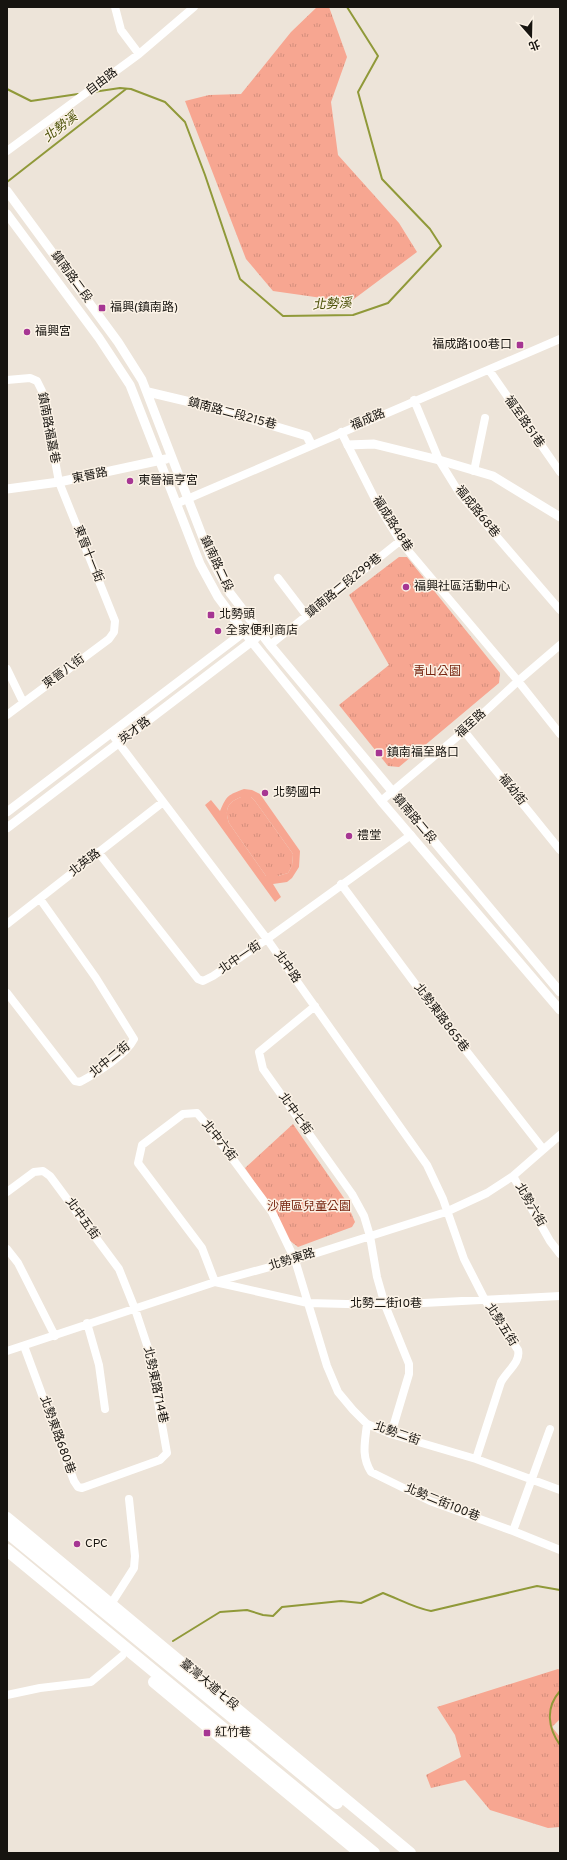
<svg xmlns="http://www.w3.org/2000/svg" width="567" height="1860" font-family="Overpass,'Noto Sans TC',sans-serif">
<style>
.grass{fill:url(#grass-tufts)}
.pitch{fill:#f7a691;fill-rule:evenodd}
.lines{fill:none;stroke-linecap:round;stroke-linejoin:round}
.stream{stroke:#909939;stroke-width:2}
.minor{stroke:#fff;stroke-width:8}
.tertiary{stroke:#fff;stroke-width:9}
.primary{stroke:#fff;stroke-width:12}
.poi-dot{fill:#a63693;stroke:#fbf2e6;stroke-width:1.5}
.labels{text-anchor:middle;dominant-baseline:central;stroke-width:3;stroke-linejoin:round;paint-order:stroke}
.street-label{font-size:12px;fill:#171410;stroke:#fbf2e6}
.poi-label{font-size:12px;fill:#171410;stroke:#fbf2e6;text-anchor:start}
.park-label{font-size:12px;fill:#76240f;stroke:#fbf2e6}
.water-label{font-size:13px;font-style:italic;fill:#4c5107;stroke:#fbf2e6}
</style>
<defs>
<pattern id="grass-tufts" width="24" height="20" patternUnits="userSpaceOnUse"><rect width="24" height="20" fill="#f7a691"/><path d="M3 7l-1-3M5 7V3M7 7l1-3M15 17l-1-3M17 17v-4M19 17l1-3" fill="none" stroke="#d38e7c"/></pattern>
</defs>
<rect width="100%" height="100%" fill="#ede4d9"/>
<!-- grass -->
<path class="grass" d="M317,7h12l18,50 -16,45 7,53 61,68 18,29 -67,50 -77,-11 -27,-32 -61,-158 24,-6 32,-1 50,-62z
M399,557h8l93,116 -1,10 -100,84 -11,-1 -49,-61 50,-40 -40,-70z
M241,797h10l4,4 38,53 -1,12 -4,7 -10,3h-12l-37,-53c-5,-14 -1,-21 12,-26z
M293,1124l53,77 9,21 -3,5 -54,20 -9,-7 -15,-29 -29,-43z
M558,1669l2,1v49l-8,8 8,10v90l-12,1 -58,-18 -25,-30 -34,8 -5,-13 35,-18 -6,-22 -18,-28z"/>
<!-- pitch -->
<path class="pitch" d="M244,789l8,1 8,4 40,57 -1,16 -7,11 -5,4 -14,2 8,13 -6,5 -70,-97 6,-5 9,11c7,-16 8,-16 24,-22zM241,797h10l4,4 38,53 -1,12 -4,7 -10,3h-12l-37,-53c-5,-14 -1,-21 12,-26z"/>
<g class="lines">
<!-- stream -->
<path class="stream" d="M7,89l24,12 47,-7
M93,92l27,-4 11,1 34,13 20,20 20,53 35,104 43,37 70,-1 35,-12 53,-57 -11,-17 -48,-50 -24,-87 20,-36 -31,-49
M7,182l119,-93
M173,1641l47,-29 27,-2 16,5 10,1 9,-9 59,-6 20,2 22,-10c16,6 31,15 48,18l106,-25 23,4
M560,1691c-15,17 -12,37 0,54"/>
<!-- minor -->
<path class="minor" d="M115,7l6,23 18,24
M7,151l132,-97 55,-47
M489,370l71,102
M7,380l23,-2 7,3 5,10 17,91 56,139 -1,11 -5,7 -102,76
M414,400l25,60 21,34 100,116
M341,432l37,73 22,36 118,140 42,53
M474,471l11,-53
M178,503l382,-164
M278,578l29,38
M270,645l130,-104
M7,669l16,33
M464,731l96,119
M111,733l156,206 160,226 16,34 21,60 21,41 33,50c3,12 -11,21 -17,32l-25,77
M381,801l83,-70 54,-50 42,-36
M98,852l100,127 5,2 10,-5 54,-37 144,-104
M341,884l98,132 104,133
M7,924l156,-122
M7,993l68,88 5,1c17,-9 46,-27 54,-43l-38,-61 -56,-79
M315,1006l-56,46 4,17 89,125 12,22 6,20 7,41 8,28 24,59v10l-18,60
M513,1176l37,65 10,13
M7,1192l27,-20 9,-1 7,5 69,93 16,40 14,42 18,102 -7,7 -78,28 -4,-1 -4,-6 -50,-135
M7,1249l11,14 37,73
M560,1296l-175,9 -77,-2 -93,-21 -13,-34 -64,-85 4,-18 41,-31 14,-1 12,14 63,85 23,48 32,106 11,26 15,18 14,14 24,10 85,25 84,31
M87,1323l12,42 6,44
M7,1351l208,-69 80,-22 151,-48 41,-19 26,-17 47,-41
M367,1424c-2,18 -6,32 4,48l59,29 83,30 47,19
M513,1531l37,-102
M111,1604l23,-36 1,-12 -6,-57
M7,1695l33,-7 51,-6 31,-26"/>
<!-- tertiary -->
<path class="tertiary" d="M7,191l111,151 24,38 68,176 20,37 40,52 290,347
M7,214l92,124 31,47 70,179 18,33 26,35 137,169 179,209
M148,392l59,14 100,30 4,8
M348,445l26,-1 65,16 54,16 67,41
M7,489l52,-7 107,-23
M7,812l241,-183
M7,828l249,-190"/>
<!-- primary -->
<path class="primary" d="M7,1518l403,335
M7,1532l330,271
M7,1550l367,303
M154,1682l206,171"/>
</g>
<!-- markers -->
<g class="poi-dot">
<rect x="98" y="304" width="8" height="8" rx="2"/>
<circle cx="27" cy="332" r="4"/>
<rect x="516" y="341" width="8" height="8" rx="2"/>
<circle cx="130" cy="481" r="4"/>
<circle cx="406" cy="587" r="4"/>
<rect x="207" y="611" width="8" height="8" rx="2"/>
<circle cx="218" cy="631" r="4"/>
<rect x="375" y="749" width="8" height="8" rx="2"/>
<circle cx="265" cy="793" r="4"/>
<circle cx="349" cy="836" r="4"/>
<circle cx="77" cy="1544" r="4"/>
<rect x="203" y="1729" width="8" height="8" rx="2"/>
</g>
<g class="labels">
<!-- street labels -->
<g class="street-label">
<text transform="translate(102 82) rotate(-37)">自由路</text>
<text transform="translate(71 277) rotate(54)">鎮南路二段</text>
<text transform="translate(232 414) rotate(15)">鎮南路二段215巷</text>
<text transform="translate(368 420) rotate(-23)">福成路</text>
<text transform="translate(524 422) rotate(55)">福至路51巷</text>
<text transform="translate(48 428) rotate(79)">鎮南路福嘉巷</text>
<text transform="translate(90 476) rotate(-12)">東晉路</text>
<text transform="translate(477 512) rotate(51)">福成路68巷</text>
<text transform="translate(392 524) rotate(57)">福成路48巷</text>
<text transform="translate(88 554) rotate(68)">東晉十一街</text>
<text transform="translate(216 564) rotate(65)">鎮南路二段</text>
<text transform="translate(344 586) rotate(-39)">鎮南路二段299巷</text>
<text transform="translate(64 672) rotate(-36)">東晉八街</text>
<text transform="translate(471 724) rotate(-42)">福至路</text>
<text transform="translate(135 731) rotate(-37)">英才路</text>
<text transform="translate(512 790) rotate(51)">福幼街</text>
<text transform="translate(414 819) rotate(50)">鎮南路二段</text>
<text transform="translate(85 863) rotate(-38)">北英路</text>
<text transform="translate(240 958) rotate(-34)">北中一街</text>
<text transform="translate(287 967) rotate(55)">北中路</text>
<text transform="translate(441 1018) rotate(53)">北勢東路865巷</text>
<text transform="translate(110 1060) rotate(-39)">北中二街</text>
<text transform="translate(295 1114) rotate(55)">北中七街</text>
<text transform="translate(219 1141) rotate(52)">北中六街</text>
<text transform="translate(530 1205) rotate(60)">北勢六街</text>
<text transform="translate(82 1219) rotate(54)">北中五街</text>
<text transform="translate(292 1260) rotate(-17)">北勢東路</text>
<text x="386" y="1304">北勢二街10巷</text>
<text transform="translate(501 1325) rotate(57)">北勢五街</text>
<text transform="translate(155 1385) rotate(78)">北勢東路714巷</text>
<text transform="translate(397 1434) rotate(19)">北勢二街</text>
<text transform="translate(57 1435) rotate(70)">北勢東路680巷</text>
<text transform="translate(442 1503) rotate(22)">北勢二街100巷</text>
<text transform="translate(209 1685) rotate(40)">臺灣大道七段</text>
</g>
<!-- poi labels -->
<g class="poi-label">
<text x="110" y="308">福興(鎮南路)</text>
<text x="35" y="332">福興宮</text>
<text x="512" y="345" text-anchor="end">福成路100巷口</text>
<text x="138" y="481">東晉福亨宮</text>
<text x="414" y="587">福興社區活動中心</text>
<text x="219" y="615">北勢頭</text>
<text x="226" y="631">全家便利商店</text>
<text x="387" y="753">鎮南福至路口</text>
<text x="273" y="793">北勢國中</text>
<text x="357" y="836">禮堂</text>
<text x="85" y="1544">CPC</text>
<text x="215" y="1733">紅竹巷</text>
</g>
<!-- park labels -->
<g class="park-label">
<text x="437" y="672">青山公園</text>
<text x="309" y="1207">沙鹿區兒童公園</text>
</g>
<!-- water labels -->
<g class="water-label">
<text transform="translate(61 128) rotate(-38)">北勢溪</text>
<text transform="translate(332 305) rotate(-3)">北勢溪</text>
</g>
</g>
<!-- border -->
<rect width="567" height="1860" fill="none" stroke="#171410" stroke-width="16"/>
<!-- north arrow -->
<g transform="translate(531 36) rotate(160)" stroke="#fbf2e6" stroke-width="3" paint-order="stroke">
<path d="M0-3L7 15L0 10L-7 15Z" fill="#171410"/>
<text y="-6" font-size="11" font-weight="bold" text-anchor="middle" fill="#171410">北</text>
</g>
</svg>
